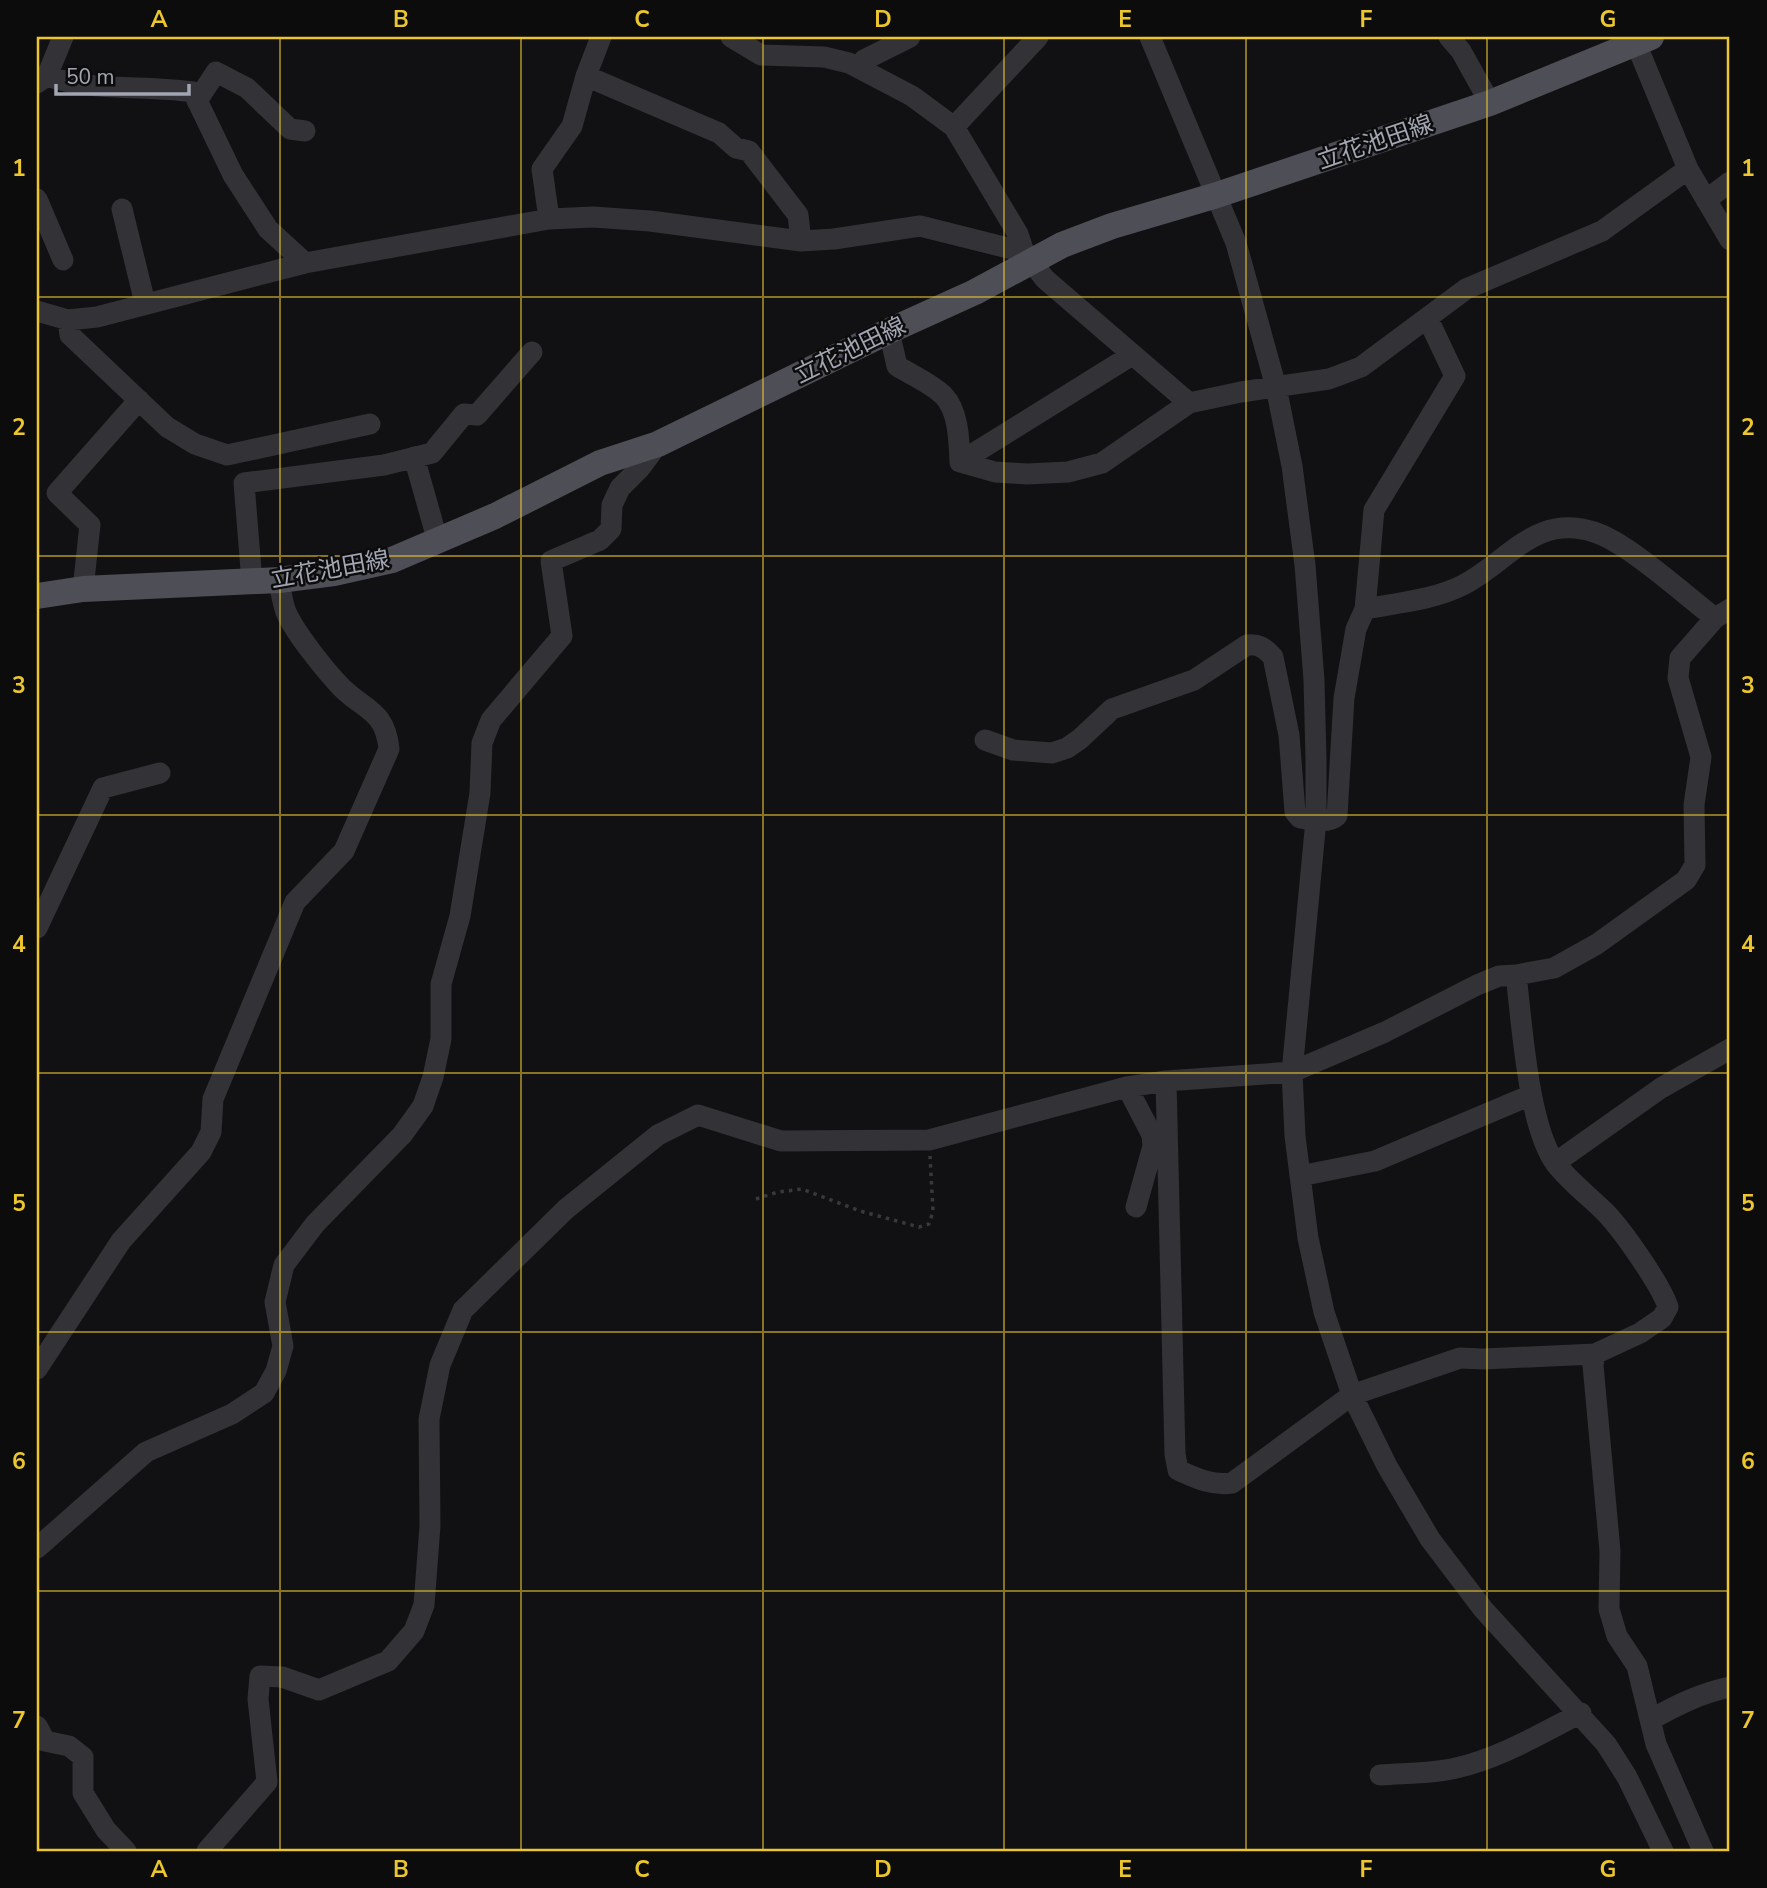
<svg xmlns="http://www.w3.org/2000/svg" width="1767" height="1888" font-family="'Nunito Sans','Noto Sans JP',sans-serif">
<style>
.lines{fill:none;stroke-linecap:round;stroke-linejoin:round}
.path{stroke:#38383e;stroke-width:3.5;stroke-dasharray:3.5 5;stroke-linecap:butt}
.minor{stroke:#323237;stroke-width:21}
.major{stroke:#4e4e56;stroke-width:26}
.grid{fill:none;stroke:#ebc62f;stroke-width:2;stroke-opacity:0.55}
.labels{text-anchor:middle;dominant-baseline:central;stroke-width:5;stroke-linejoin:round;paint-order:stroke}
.street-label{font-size:24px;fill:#a2a5b2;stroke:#0c0c0d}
.neatline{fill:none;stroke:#ebc62f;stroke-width:2.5}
.grid-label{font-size:23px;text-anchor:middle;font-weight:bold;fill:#ebc62f}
</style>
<rect width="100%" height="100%" fill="#111012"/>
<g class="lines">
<!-- path -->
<path class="path" d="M756,1199l22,-7 24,-3 58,22 59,16 10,-3 4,-13 -3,-55"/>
<!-- minor -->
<path class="minor" d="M731,37l30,18 63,2 25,6 63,33 42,31 64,107 6,18
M1150,37l86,206 40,144 16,79 13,99 9,115 2,79v61l-24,252 3,64 13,102 16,74 28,83 35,71 43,73 53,70 123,135 21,33 36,74
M1449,37l12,14 29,52
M1635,41l53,128 42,71
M863,70l1,-10 46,-23
M47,76c47,16 97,9 146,16l40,83 35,54 37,34
M586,76l133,57 17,15 13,3 49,64 3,26
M37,83l10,-7 16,-39
M197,101l19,-29 31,16 43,41 15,2
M954,127l84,-90
M37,199l26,61
M1706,200l24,-18
M122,209l23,94
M549,219l-7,-50 30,-43 14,-50 15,-39
M37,311l31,9 29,-3 208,-54 244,-44 44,-2 57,4 151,20 33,-2 86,-13 104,26 21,27 144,124 52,-11 88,-13 32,-12 105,-78 136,-58 86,-62
M68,320l2,15 97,92 28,17 32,11 143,-31
M889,331l8,35c13,8 37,19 47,30 15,16 15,46 16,66l35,10 32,2 41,-2 34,-9 87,-60
M414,457l24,85
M960,462l172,-107
M252,582l-8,-99 140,-18 48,-12 32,-39 13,1 55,-63
M83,589l7,-64 -33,-32 82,-93
M1365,609c31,-6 69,-9 98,-24 45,-23 72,-72 131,-53 33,10 91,63 121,86
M985,740l28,10 39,3 15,-5 13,-9 32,-30 82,-29 53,-35c12,-1 18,3 26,12l16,78 6,77 5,6c12,2 28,6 37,-2l7,-118 12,-69 9,-20 9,-99 81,-134 -27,-57
M37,928l66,-140 57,-15
M1166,1081l9,373 3,16c18,8 34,16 54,13l120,-88 108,-37 23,1 112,-5 45,-21 22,-15 6,-11c-7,-22 -45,-76 -62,-94 -16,-16 -36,-31 -50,-49 -28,-37 -34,-141 -40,-189l38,-7 43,-24 89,-64 9,-15 -1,-60 7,-48 -23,-79 2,-20 35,-40 15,-9
M1127,1087l25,48 1,11 -17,61
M1555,1163l106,-75 69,-39
M1300,1176l75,-15 156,-66
M1595,1354l-2,11 17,186 -1,58 8,27 20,30 19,78 47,107
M37,1369l84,-128 80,-89 10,-20 2,-33 82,-197 49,-51 45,-102c-4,-39 -24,-38 -48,-62 -16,-17 -46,-54 -55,-75 -4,-10 -5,-22 -7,-32
M37,1548l109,-96 86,-38 32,-21 12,-22 7,-25 -8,-44 9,-37 31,-41 87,-89 21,-29 10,-29 8,-38v-55l19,-68 20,-123 2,-50 9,-23 71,-84 -11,-75 49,-21 11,-11 1,-24 8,-17 20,-20 18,-24
M1652,1719c25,-14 49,-26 78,-32
M37,1726l8,15 24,5 14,11v36l23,37 20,21
M1380,1775c24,-2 52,-1 76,-7 44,-10 84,-34 125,-55
M207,1851l60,-69 -9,-83 2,-23 22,1 37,13 69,-29 26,-30 10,-26 6,-79 -1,-107 11,-54 23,-55 103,-101 92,-74 40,-20 83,26 148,-1 198,-53 39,-6 126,-9 93,-40 92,-47 22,-9 17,-1"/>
<!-- major -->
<path class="major" d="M37,596l46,-7 196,-9 55,-7 58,-13 103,-44 105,-53 58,-19 231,-113 86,-39 87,-47 50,-19 105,-31 273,-92 161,-66"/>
</g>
<!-- grid -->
<path class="grid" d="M280,37v1814M521,37v1814M763,37v1814M1004,37v1814M1246,37v1814M1487,37v1814M37,297h1693M37,556h1693M37,815h1693M37,1073h1693M37,1332h1693M37,1591h1693"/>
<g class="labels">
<!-- street labels -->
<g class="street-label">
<text transform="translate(1375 142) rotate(-19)">立花池田線</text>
<text transform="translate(850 350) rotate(-26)">立花池田線</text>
<text transform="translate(330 569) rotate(-10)">立花池田線</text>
</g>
</g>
<!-- border -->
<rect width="1767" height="1888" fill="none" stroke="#0c0c0d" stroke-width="77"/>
<!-- scale -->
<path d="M56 84v10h133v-10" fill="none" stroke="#a2a5b2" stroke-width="3.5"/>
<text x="66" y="84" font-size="21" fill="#a2a5b2" stroke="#0c0c0d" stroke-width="5" paint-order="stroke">50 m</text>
<rect x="38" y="38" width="1690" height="1812" class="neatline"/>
<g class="grid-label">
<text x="159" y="27">A</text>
<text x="401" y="27">B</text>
<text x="642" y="27">C</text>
<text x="883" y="27">D</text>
<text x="1125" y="27">E</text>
<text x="1366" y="27">F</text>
<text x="1608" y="27">G</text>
<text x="19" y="176">1</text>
<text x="1748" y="176">1</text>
<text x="19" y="435">2</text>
<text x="1748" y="435">2</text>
<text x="19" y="693">3</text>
<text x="1748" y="693">3</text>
<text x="19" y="952">4</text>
<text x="1748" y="952">4</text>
<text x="19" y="1211">5</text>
<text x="1748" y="1211">5</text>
<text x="19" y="1469">6</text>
<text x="1748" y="1469">6</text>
<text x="19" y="1728">7</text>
<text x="1748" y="1728">7</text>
<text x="159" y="1877">A</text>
<text x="401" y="1877">B</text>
<text x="642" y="1877">C</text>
<text x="883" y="1877">D</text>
<text x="1125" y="1877">E</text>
<text x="1366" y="1877">F</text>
<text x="1608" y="1877">G</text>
</g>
</svg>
